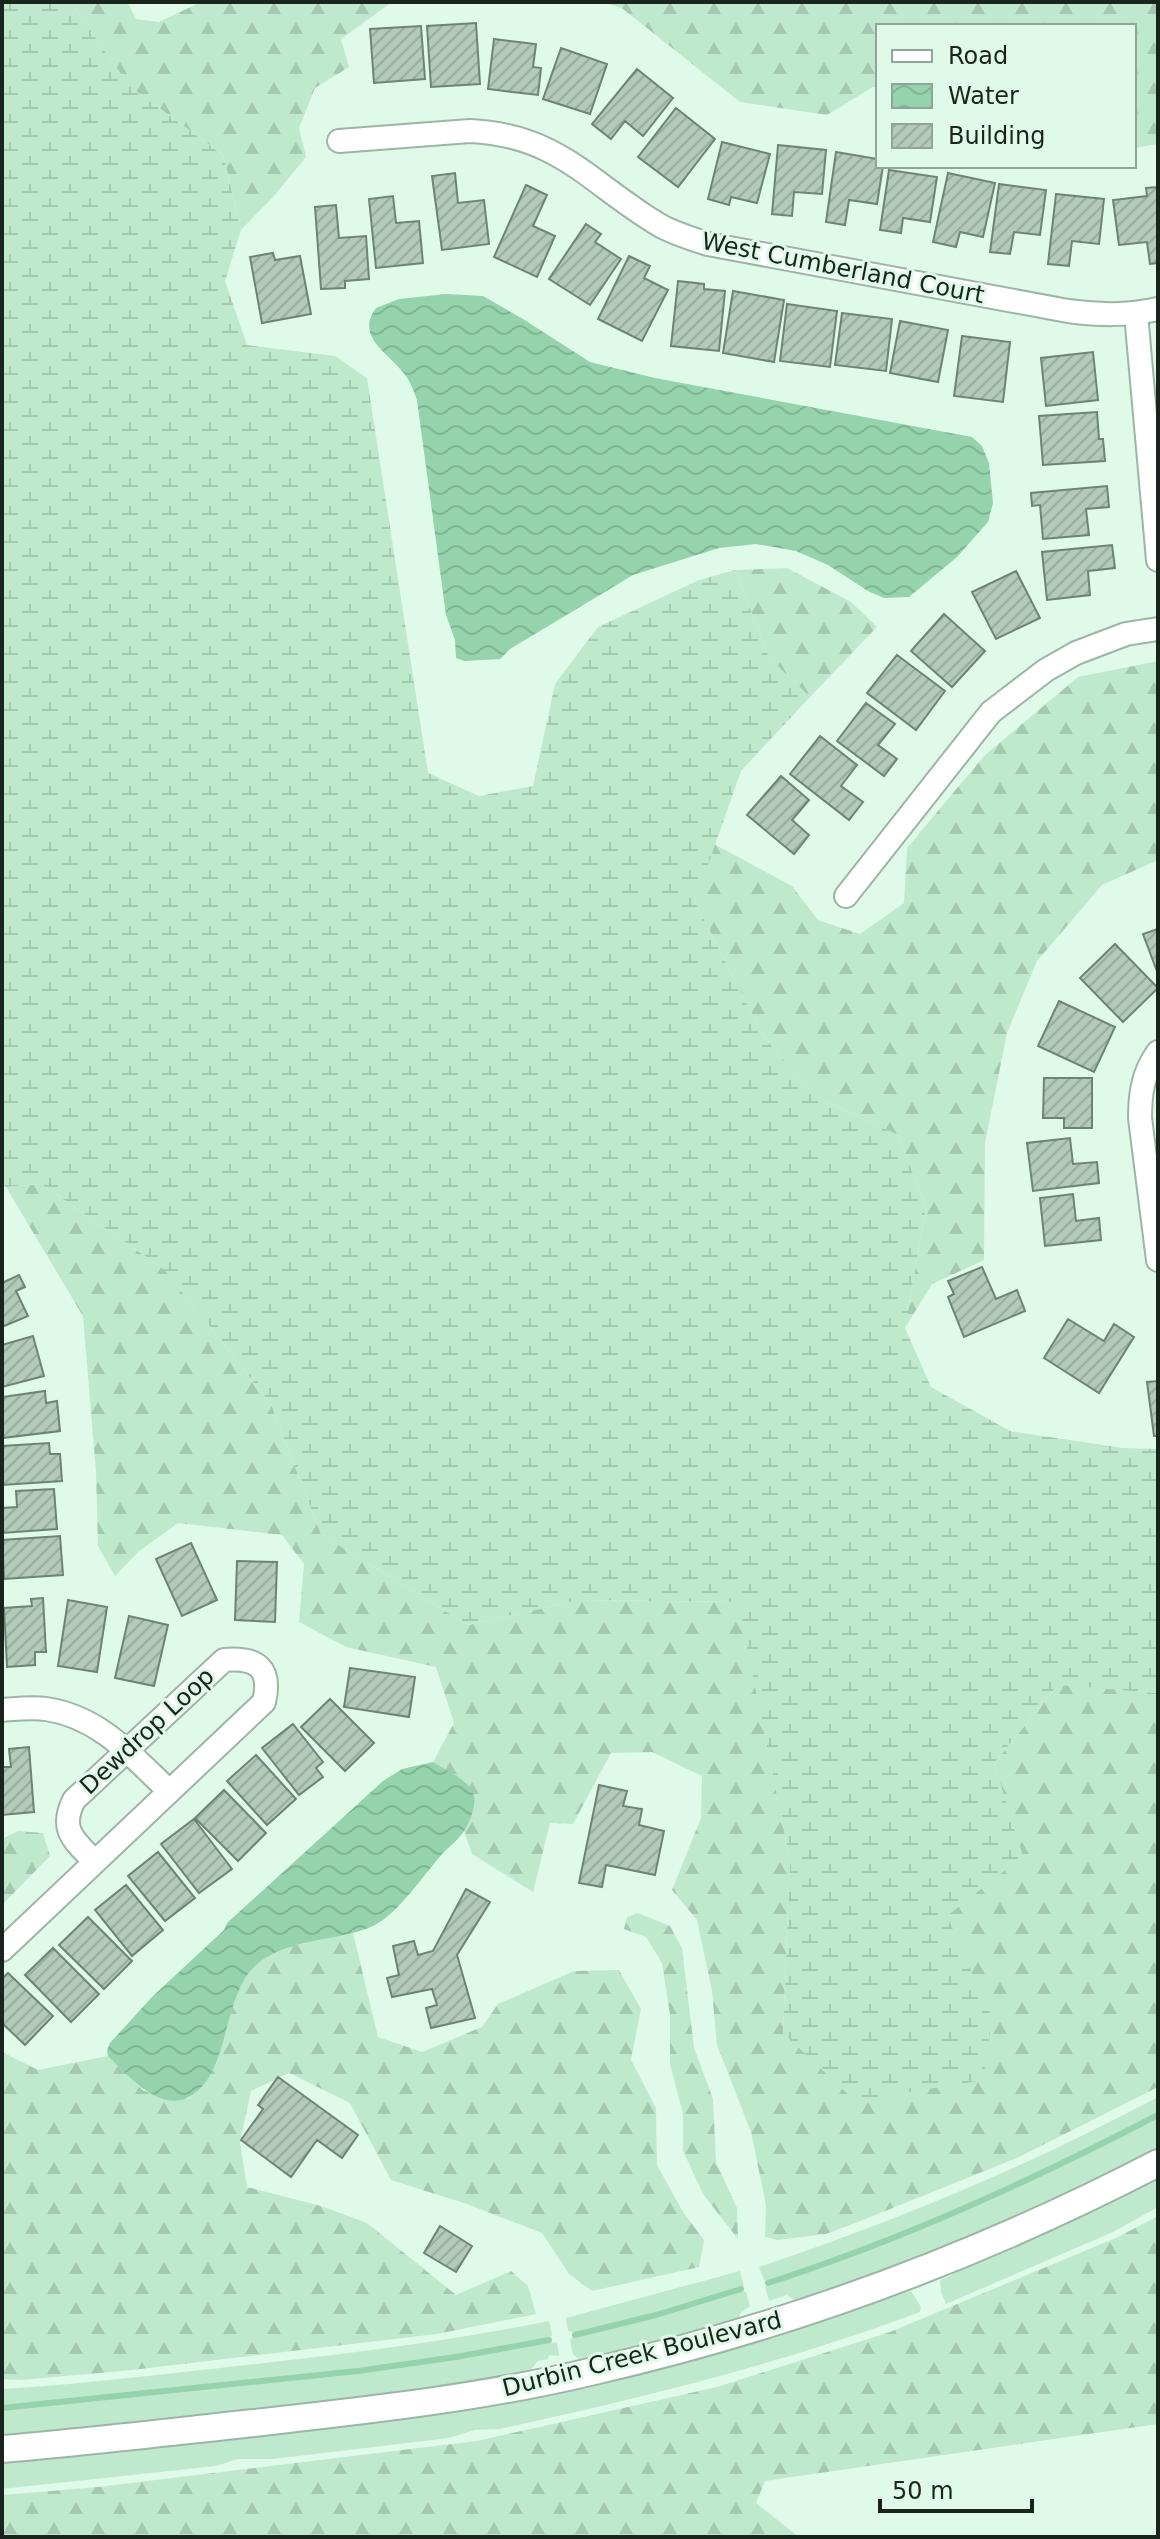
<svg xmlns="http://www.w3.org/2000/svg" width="1160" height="2539" font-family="'DejaVu Sans',sans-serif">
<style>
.grass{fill:#bfe9cd}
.forest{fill:url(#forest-firs)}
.wetland{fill:url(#wetland-marsh)}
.water{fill:url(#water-waves)}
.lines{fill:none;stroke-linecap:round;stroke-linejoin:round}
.stream{stroke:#94d3ab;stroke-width:6}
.building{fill:url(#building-hatch);stroke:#6d8475;stroke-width:2}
.minor-casing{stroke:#9cb5a5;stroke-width:26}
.tertiary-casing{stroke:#9cb5a5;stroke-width:30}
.minor{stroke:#fff;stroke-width:22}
.tertiary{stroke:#fff;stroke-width:26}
.labels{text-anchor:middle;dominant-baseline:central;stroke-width:6;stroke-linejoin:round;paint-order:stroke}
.street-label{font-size:24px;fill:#1a241d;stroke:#e0fae9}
</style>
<defs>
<pattern id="forest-firs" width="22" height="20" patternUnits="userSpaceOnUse" patternTransform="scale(2)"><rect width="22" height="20" fill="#bfe9cd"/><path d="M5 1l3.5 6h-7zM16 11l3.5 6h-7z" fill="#a4c8b0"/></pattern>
<pattern id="wetland-marsh" width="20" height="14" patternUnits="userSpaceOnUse" patternTransform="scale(2)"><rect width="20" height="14" fill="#bfe9cd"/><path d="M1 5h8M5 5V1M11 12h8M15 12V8" fill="none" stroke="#a4c8b0"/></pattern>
<pattern id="water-waves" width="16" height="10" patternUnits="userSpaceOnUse" patternTransform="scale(2)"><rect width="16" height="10" fill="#94d3ab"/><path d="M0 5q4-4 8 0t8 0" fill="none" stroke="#7fb593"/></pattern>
<pattern id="building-hatch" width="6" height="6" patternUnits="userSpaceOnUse" patternTransform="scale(2)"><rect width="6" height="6" fill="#b2caba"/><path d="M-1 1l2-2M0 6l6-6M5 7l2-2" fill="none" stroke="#98ad9f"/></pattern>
</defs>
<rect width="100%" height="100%" fill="#e0fae9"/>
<!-- grass -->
<path class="grass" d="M1158,2097v52c-118,59 -236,110 -361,153l-10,-7 -18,6 -4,-14 3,-4 -4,-3 -5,-13c138,-46 271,-102 399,-170z
M1158,2174v33l-45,25 -167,72 -5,-12 -1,-12 12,-5 3,-7z
M740,2271l4,15 -3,2 1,3 4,1 4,14 -9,6 -3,8 -157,41 -8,-7 -3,-13 5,-8 -7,-2 -2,-13z
M911,2291l10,16 -1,5c-136,51 -278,86 -420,117l-25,1 -26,8 -176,21h-35l-22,7 -214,23v-32l339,-33 552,-131 5,2z
M549,2321l3,14 -4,3 1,4 8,1 2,13 -10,-1 -1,4 -10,2 -9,11 -143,25 -384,39v-47c82,-5 163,-15 244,-24 102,-11 203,-24 303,-44z"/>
<!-- forest -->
<path class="forest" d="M71,2h56l9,17 23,3 42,-20h191l-51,37 8,28 -34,21 -16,40 7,29 -32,39 -33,34 -18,-75 -94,-69z
M604,2h554v142l-24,4v-122h-256v61h-5l-46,28 -87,-13 -117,-93z
M787,568l64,34 26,25 -67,70 -41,-39 -34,-88z
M1158,661v199l-56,25 -65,76 -30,72 -22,110 -1,117 -52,24 -27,44 21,-121 -28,-72 -84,-39 -50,-59 -69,-135 19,-58 78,42 26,34 42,14 44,-31 3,-55 77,-92 94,-79z
M41,1184l123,85 107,135 50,130 147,91 111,-25 160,2 51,258 -7,173 209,-15 -46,-102 76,-60 -28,-93 65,-79 99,9v394l-139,70 -161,65 -32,12 -48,6 -13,-3 1,-32 -15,-73 -34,-87 -5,-54 -15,-71 -25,-30 29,-72 1,-42 -50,-24 -41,1 -38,71 -23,-1 -17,69 -61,-38 -8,-23 8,-17 -6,-32 -33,-20 21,-39 -18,-56 -90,-20 -47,-25 5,-58 -22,-29 -104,-12 -40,29 -23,24 -17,-30 -2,-74 -13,-156 -77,-129z
M18,1831l25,2 7,23 -48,49v-66z
M638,1913l32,13 12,22 12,100 19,51 3,63 21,46 1,31 -35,-45 -20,-43v-37l-13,-50v-49l-8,-52 -16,-26 -22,-8 3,-12z
M353,1933l25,104 44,15 60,-25 16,-23 76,-33 45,-1 22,39 -10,51 25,48 1,57 26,47 21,28 -5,27 -107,24 -23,-17 -27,-41 -75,-29 -76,-24 -41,-77 -61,-30 -38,18 -11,51 7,45 74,19 46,17 89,72 55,-24 17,15 8,28 -99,20 -305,36 -111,10 -19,-1v-327l36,18 70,-14 36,35 44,8c6,-5 14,-10 18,-17 24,-39 18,-102 62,-127 14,-9 66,-17 85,-22z
M1158,2216v208l-393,57 -9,22 43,34h-797v-42l96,-8 379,-46 240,-54 173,-55 228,-95z"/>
<!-- wetland -->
<path class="wetland" d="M2,2h69l58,84 94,69 18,75 -16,51 22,64 88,11 32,22 61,395 51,23 54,-10 22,-102 43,-57 101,-47 36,-10 34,88 41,39 -69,74 -46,131 69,135 50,59 84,39 28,72 -21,121 26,59 79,44 113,17 35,1v244l-100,-8 -64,78 29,93 -76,60 45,102 -9,62 -128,21 -72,-68 7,-173 -52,-258 -159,-2 -111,25 -147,-91 -50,-130 -107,-135 -123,-85 -35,3 -4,-2z"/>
<!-- water -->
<path class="water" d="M446,294l37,2 40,23 67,43 65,16 317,59 10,9 7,17 4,40 -5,19 -31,35 -48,40 -25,1 -16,-7 -40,-26 -32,-14 -40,-7 -37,4 -86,27 -123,74 -10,10 -36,2 -8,-3 -1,-18 -9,-25 -29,-215c-3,-8 -6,-17 -11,-24 -15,-22 -52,-38 -30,-68l23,-9z
M433,1762c14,9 36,17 41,34 2,11 -4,26 -10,35 -5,8 -14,15 -21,22 -19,21 -46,63 -72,74 -36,15 -92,12 -119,42 -30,33 -23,107 -63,128 -29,16 -63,-23 -81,-41l-1,-6 3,-7 42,-46 72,-67 3,-7 156,-142 19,-12z"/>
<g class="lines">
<!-- stream -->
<path class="stream" d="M768,2283c136,-44 263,-102 390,-168
M575,2335l81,-20 85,-26
M2,2408l356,-37 98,-14 93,-17"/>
</g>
<!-- building -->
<path class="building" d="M476,23l4,61 -49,3 -4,-61z
M421,26l4,53 -51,4 -4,-54z
M494,39l42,5 -3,23 8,1 -3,27 -50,-6z
M561,48l46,16 -17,50 -47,-15z
M637,69l36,29 -30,38 -18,-15 -14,18 -19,-15z
M676,108l39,31 -37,48 -40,-30z
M722,142l48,12 -13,49 -26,-6 -2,8 -21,-6z
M778,145l48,5 -4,44 -28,-2 -2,24 -20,-2z
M836,152l42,7v7h5l-6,38 -28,-4 -4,25 -19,-3z
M889,170l48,7 -7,45 -27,-4 -2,15 -21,-3z
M455,173l3,30 26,-3 5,44 -47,6 -10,-74z
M948,173l47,10 -12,54 -23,-5 -4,15 -23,-5z
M999,184l47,6 -6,45 -26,-3 -4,22 -20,-2z
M526,185l21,10 -14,31 22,10 -18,41 -43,-20z
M1158,187v76l-8,1 -3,-22 -28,3 -6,-45 34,-4 -1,-8z
M1056,194l48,5 -5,45 -27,-3 -3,25 -21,-2z
M393,196l3,27 23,-2 4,42 -47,5 -7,-69z
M336,205l3,33 27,-2 3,43 -24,2v7l-24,1 -6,-82z
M586,224l15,10 -6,8 26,17 -31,46 -41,-26z
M273,253l2,7 25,-4 11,58 -49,9 -12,-66z
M629,256l21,10 -6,12 24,12 -26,51 -44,-22z
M678,281l26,3v5l21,2 -6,60 -48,-5z
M733,291l51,9 -10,62 -51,-9z
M787,304l50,7 -7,56 -50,-6z
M842,313l50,6 -6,52 -51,-6z
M900,321l48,9 -10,52 -48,-9z
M962,336l48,6 -7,60 -49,-6z
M1093,352l5,48 -52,6 -5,-48z
M1097,412l2,27h4l2,22 -62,4 -4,-49z
M1107,486l2,21 -23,2 3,26 -46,4 -3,-34 -8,1 -1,-13z
M1112,545l3,23 -27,3 2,24 -43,5 -5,-48z
M1016,571l24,47 -44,21 -24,-47z
M944,614l41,37 -33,36 -41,-36z
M897,655l48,36 -29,39 -49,-37z
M866,703l29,21 -17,21 19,14 -13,17 -47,-35z
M820,736l37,29 -16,21 22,16 -14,18 -59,-46z
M781,776l28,24 -17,20 17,15 -15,19 -47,-39z
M1158,929v45l-15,-40z
M1115,944l43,44 -35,34 -43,-44z
M1059,1001l56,26 -21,45 -56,-26z
M1044,1078h48v50h-28v-10h-21z
M1070,1138l3,26 24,-2 2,21 -66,8 -6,-48z
M1073,1194l3,27 23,-3 2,22 -56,6 -5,-48z
M982,1267l14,32 21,-9 8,21 -61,26 -16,-40 6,-3 -6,-13z
M19,1275l6,12 -9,4 12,25 -26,11v-44z
M1068,1319l36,22 10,-17 20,13 -35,56 -55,-35z
M33,1336l11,40 -42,11v-42z
M1158,1381v55h-4l-7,-54z
M45,1391l1,12 11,-2 3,30 -58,7v-41z
M49,1443l1,11h10l2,27 -60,4v-39z
M54,1489l3,40 -55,4v-25l15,-1 -1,-16z
M60,1536l3,39 -59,4 -2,-39z
M191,1543l26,57 -35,16 -26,-57z
M237,1561l40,1 -2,60 -40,-2z
M43,1598l3,54h-11v13l-28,2 -3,-59 28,-2 -1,-7z
M68,1600l39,7 -10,65 -39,-6z
M129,1616l39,9 -14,61 -39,-8z
M350,1668l65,9 -6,40 -65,-10z
M330,1699l44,44 -29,28 -44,-44z
M293,1724l30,38 -7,6 7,9 -24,18 -37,-47z
M29,1747l5,65 -32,3v-48h9l-2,-18z
M256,1755l40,44 -29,26 -40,-44z
M599,1785l28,6 -4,15 19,3 -3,16 25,6 -9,44 -49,-10 -4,22 -23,-4z
M224,1790l42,43 -28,28 -43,-43z
M194,1819l38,50 -33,24 -38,-49z
M158,1852l37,46 -30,23 -37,-45z
M126,1885l37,45 -31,26 -37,-46z
M466,1889l24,13 -33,53 18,63 -44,10 -5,-20 11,-3 -5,-16 -40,8 -5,-19 12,-3 -6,-29 21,-5 4,14 15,-4z
M88,1917l44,44 -28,28 -45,-44z
M53,1948l46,46 -28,28 -46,-47z
M8,1973l45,43 -28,29 -23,-22v-44z
M278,2077l80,58 -16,23 -25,-18 -26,37 -50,-37 22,-31 -5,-4z
M440,2226l32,20 -16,26 -32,-19z"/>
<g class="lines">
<defs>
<path id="minor" d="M339,141l131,-10c90,4 121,54 191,95 15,8 31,13 47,18l360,67c31,4 59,5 90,-2
M1136,314l22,246
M846,896l145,-184 55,-42 30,-17 50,-19 32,-5
M1158,1052c-15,21 -18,41 -18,66l18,142
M2,1710c14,-1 30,-3 44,-1 54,8 86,47 123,82
M2,1950l262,-248c8,-34 -7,-45 -40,-42l-150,140c-15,30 0,40 20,61"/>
<path id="tertiary" d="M2,2449c84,-7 168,-17 252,-26 114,-13 228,-25 340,-52 196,-45 385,-115 564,-208"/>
</defs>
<!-- minor casing -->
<use href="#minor" class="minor-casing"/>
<!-- tertiary casing -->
<use href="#tertiary" class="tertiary-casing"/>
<!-- minor -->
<use href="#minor" class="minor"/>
<!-- tertiary -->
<use href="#tertiary" class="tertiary"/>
</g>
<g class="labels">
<!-- street labels -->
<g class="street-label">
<text transform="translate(843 268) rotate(11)">West Cumberland Court</text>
<text transform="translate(147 1731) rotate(-43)">Dewdrop Loop</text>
<text transform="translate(642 2354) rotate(-14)">Durbin Creek Boulevard</text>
</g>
</g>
<!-- border -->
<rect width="1160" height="2539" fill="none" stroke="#1a241d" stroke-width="8"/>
<!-- legend -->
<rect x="876" y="24" width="260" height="144" fill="#e0fae9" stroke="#91a497" stroke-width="2"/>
<rect x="892" y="50" width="40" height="12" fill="#ffffff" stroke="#91a497" stroke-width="2"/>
<text x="948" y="64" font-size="24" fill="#1a241d">Road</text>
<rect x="892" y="84" width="40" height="24" fill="url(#water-waves)" stroke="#91a497" stroke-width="2"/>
<text x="948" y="104" font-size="24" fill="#1a241d">Water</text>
<rect x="892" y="124" width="40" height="24" fill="url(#building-hatch)" stroke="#91a497" stroke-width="2"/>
<text x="948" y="144" font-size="24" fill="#1a241d">Building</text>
<!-- scale -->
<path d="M880 2499v12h152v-12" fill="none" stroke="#1a241d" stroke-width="4"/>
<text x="892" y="2499" font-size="24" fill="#1a241d" stroke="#e0fae9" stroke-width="6" paint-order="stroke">50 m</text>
</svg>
